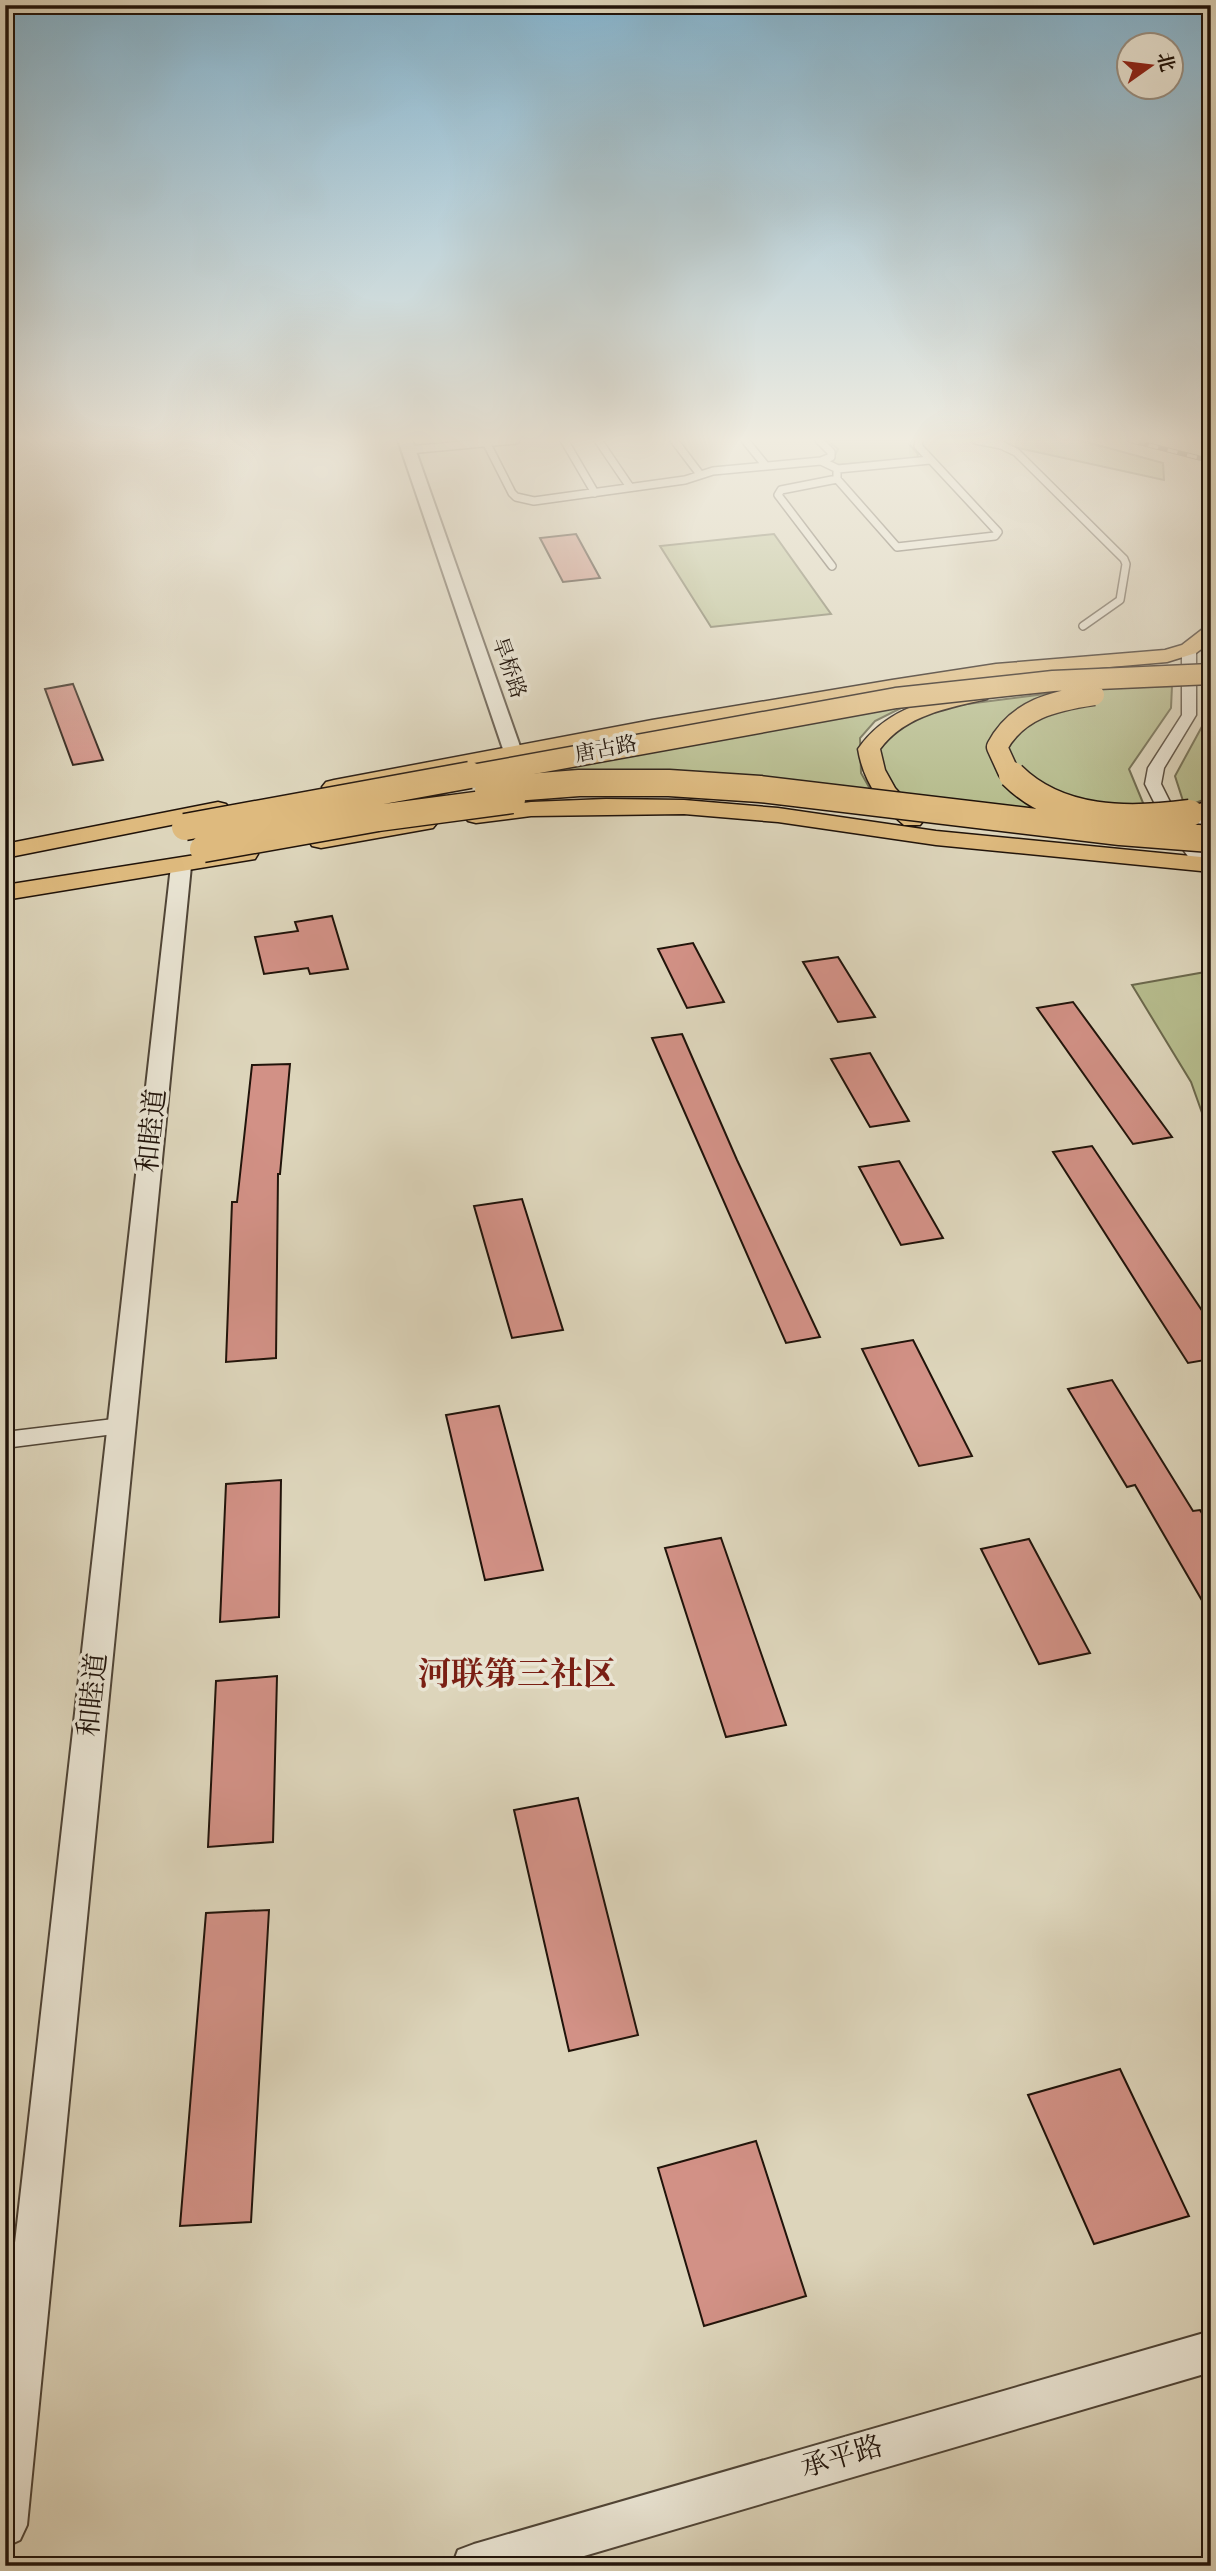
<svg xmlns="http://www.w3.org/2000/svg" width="1216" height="2571" font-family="'IM FELL English','Noto Serif SC',serif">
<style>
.green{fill:#b6bc8d;stroke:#6b684c;stroke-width:2}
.building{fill:#d29186;stroke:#20130a;stroke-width:2}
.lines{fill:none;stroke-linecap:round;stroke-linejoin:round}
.service-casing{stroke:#4f4436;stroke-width:10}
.minor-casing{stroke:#4f4436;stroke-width:3}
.tertiary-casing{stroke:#4f4436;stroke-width:4}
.primary-casing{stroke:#20130a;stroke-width:3}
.service{stroke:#e9e4d3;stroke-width:7}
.minor{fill:#e9e4d3;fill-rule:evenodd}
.tertiary{fill:#e9e4d3;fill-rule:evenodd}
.primary{fill:#deba7e;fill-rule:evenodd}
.rail-casing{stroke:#20130a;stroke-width:5}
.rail{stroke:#e9e4d3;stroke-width:3.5;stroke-dasharray:10;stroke-linecap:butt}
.primary-bridge-far1-casing{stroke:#20130a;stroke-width:23;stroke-linecap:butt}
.primary-bridge-casing{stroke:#20130a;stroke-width:29;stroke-linecap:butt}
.primary-bridge-far1{stroke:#deba7e;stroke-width:20}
.primary-bridge{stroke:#deba7e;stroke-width:26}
.labels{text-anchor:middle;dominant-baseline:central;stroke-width:7;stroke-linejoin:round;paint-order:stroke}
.far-street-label{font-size:21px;fill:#20130a;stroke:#e9e4d3}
.near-street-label{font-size:28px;fill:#20130a;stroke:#e9e4d3}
.near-quarter-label{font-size:33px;font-weight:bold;fill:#7a1f14;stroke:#e9e4d3}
</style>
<rect width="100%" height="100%" fill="#ddd5bb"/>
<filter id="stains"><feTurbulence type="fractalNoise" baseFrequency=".00286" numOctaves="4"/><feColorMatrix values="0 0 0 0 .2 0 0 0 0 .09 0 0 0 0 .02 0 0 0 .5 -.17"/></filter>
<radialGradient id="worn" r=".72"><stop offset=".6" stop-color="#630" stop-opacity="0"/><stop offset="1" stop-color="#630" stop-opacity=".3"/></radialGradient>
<!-- green -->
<path class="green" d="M827,440h83l-1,4 9,10 -1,4 -81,7 -5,-2 7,-14z
M982,440h97l84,23 1,17z
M774,534l57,80 -120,13 -51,-81z
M1172,686l-1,22 -42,61 17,41 -14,14 -235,-27 -17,-32v-24l32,-23 47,-13 125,-16z
M913,702l-38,19 -15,17 1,35 12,21 -122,-15 -308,8z
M1211,710v87l-26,10 -10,-31z
M1211,971v167l-20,-56 -59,-97z"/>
<!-- building -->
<path class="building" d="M576,534l24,44 -37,4 -23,-44z
M73,684l30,76 -30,5 -28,-76z
M332,916l16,53 -38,5 -2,-6 -44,6 -9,-37 43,-6 -3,-9z
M693,943l31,59 -37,6 -29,-59z
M838,957l37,60 -37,5 -35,-60z
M1073,1002l99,135 -39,7 -96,-136z
M682,1034l55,126 83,177 -34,6 -134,-305z
M870,1053l39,68 -39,6 -39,-68z
M290,1064l-10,110h-2l-2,184 -50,4 6,-160h5l15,-137z
M1092,1146l119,178v35l-23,4 -135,-211z
M899,1161l44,77 -42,7 -42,-78z
M522,1199l41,131 -51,8 -38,-132z
M913,1340l59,116 -53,10 -57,-117z
M1112,1380l81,131 7,-1 11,18v88l-76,-131 -8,2 -59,-98z
M499,1406l44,164 -58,10 -39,-165z
M281,1480l-2,137 -59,5 6,-138z
M721,1538l65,187 -60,12 -61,-189z
M1029,1539l61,114 -51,11 -58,-115z
M277,1676l-4,166 -65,5 8,-166z
M578,1798l60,237 -69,16 -55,-241z
M269,1910l-18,312 -71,4 26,-313z
M1120,2069l69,147 -95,28 -66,-149z
M756,2141l50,155 -102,30 -46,-158z"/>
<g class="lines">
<defs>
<path id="service" d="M485,440l27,53 4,4 18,4 151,-21 28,-9 108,-10 17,8 92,-9
M564,440l31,53
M598,440l32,47
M674,440l25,33
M745,440l21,26
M819,440l12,12v5l-10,4
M976,440l25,5 15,7 108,107 2,5 -6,36 -37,26
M409,450l107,-10
M837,479l60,68 98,-11 3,-4 -80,-86 1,-6
M832,566l-54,-71 3,-5 56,-11v-7"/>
<path id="minor" d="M1189,645l7,4v66l-32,53 -3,16 18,36 32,-5v10l-27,4 25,34 -8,5 -6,-2 -29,-40 -21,-42 3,-16 34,-53v-66z
M122,1418l8,2 3,6 -3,6 -125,16v-16z"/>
<path id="tertiary" d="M398,440h14l110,312 -2,4h-14l-2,-4z
M181,860l7,2 3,4 -164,1659 -7,15 -15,7v-216l166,-1465 3,-4z
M1211,2331v41l-661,194h-98l6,-16 16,-6z"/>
<path id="primary" d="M1211,626v16l-15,11 -29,9 -171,15 -104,16 -240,40 -318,61 -8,-2 -4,-5 4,-5 8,-2 318,-60 240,-40 104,-16 169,-14 17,-5 22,-17z
M979,687l8,2 3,5 -3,5c-39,9 -82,16 -107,50l5,21 10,18 29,32 -4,5h-16c-24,-20 -41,-45 -46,-76 29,-42 74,-50 121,-62z
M606,799l78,1 94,8 158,23 275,27v14l-275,-27 -158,-23 -94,-8 -153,2 -55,7 -8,-2 -4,-5 4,-5 8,-2 55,-7z
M1211,801v14l-21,5 -8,-2 -4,-5 4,-5z
M218,802l8,2 4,5 -4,5 -221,44v-14z
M425,816l8,2 4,5 -4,5 -112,20 -9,-2 -3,-5 3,-5 9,-2z
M246,847l9,2 3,5 -3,5 -250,41v-15z"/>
</defs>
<!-- service casing -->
<use href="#service" class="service-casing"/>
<!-- minor casing -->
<use href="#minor" class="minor-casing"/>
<!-- tertiary casing -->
<use href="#tertiary" class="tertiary-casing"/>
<!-- primary casing -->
<use href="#primary" class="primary-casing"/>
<!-- service -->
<use href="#service" class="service"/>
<!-- minor -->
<use href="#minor" class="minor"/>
<!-- tertiary -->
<use href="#tertiary" class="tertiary"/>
<!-- primary -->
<use href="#primary" class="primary"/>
<defs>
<path id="rail" d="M1129,440l82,21"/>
</defs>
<!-- rail casing -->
<use href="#rail" class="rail-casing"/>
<!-- rail -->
<use href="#rail" class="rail"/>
<defs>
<path id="primary-bridge-far1" d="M461,777l435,-79 157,-17 158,-7
M1014,777l-6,-6 -11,-24c20,-38 57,-46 97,-52"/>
<path id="primary-bridge" d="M1012,775c47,47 117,46 178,38
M488,790l91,-7h90l91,6 360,43 91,7
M185,827l285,-52
M203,849l175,-31 134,-18"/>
</defs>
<!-- primary-bridge-far1 casing -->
<use href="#primary-bridge-far1" class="primary-bridge-far1-casing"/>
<!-- primary-bridge casing -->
<use href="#primary-bridge" class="primary-bridge-casing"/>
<!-- primary-bridge-far1 -->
<use href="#primary-bridge-far1" class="primary-bridge-far1"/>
<!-- primary-bridge -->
<use href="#primary-bridge" class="primary-bridge"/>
</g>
<!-- sky -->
<linearGradient id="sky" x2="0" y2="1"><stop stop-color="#86b6d1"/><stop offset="0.55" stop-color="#f0ece0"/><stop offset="1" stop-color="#f0ece0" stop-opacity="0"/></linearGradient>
<rect width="1216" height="800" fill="url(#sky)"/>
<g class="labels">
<!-- far-street labels -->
<g class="far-street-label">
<text transform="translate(508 668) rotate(71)">旱桥路</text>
<text transform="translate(606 750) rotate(-11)">唐古路</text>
</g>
<!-- near-street labels -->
<g class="near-street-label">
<text transform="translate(153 1131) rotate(-84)">和睦道</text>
<text transform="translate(94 1695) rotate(-84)">和睦道</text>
<text transform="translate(842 2458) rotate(-16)">承平路</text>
</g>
<!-- near-quarter labels -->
<g class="near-quarter-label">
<text x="517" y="1676">河联第三社区</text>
</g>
</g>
<!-- margin -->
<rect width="1216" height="2571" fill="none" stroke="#ddd5bb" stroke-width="28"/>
<rect x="7" y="7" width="1202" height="2557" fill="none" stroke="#20130a" stroke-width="3.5"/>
<rect x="14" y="14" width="1188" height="2543" fill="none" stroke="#20130a" stroke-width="2"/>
<!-- north arrow -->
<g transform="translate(1150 66) rotate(76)"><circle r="33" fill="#e9e4d3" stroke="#999083" stroke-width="2"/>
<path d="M0-5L12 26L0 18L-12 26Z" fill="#8f2418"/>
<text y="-10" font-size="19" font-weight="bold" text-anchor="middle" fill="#20130a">北</text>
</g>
<rect width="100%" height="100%" filter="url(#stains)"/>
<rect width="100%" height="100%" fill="url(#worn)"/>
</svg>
